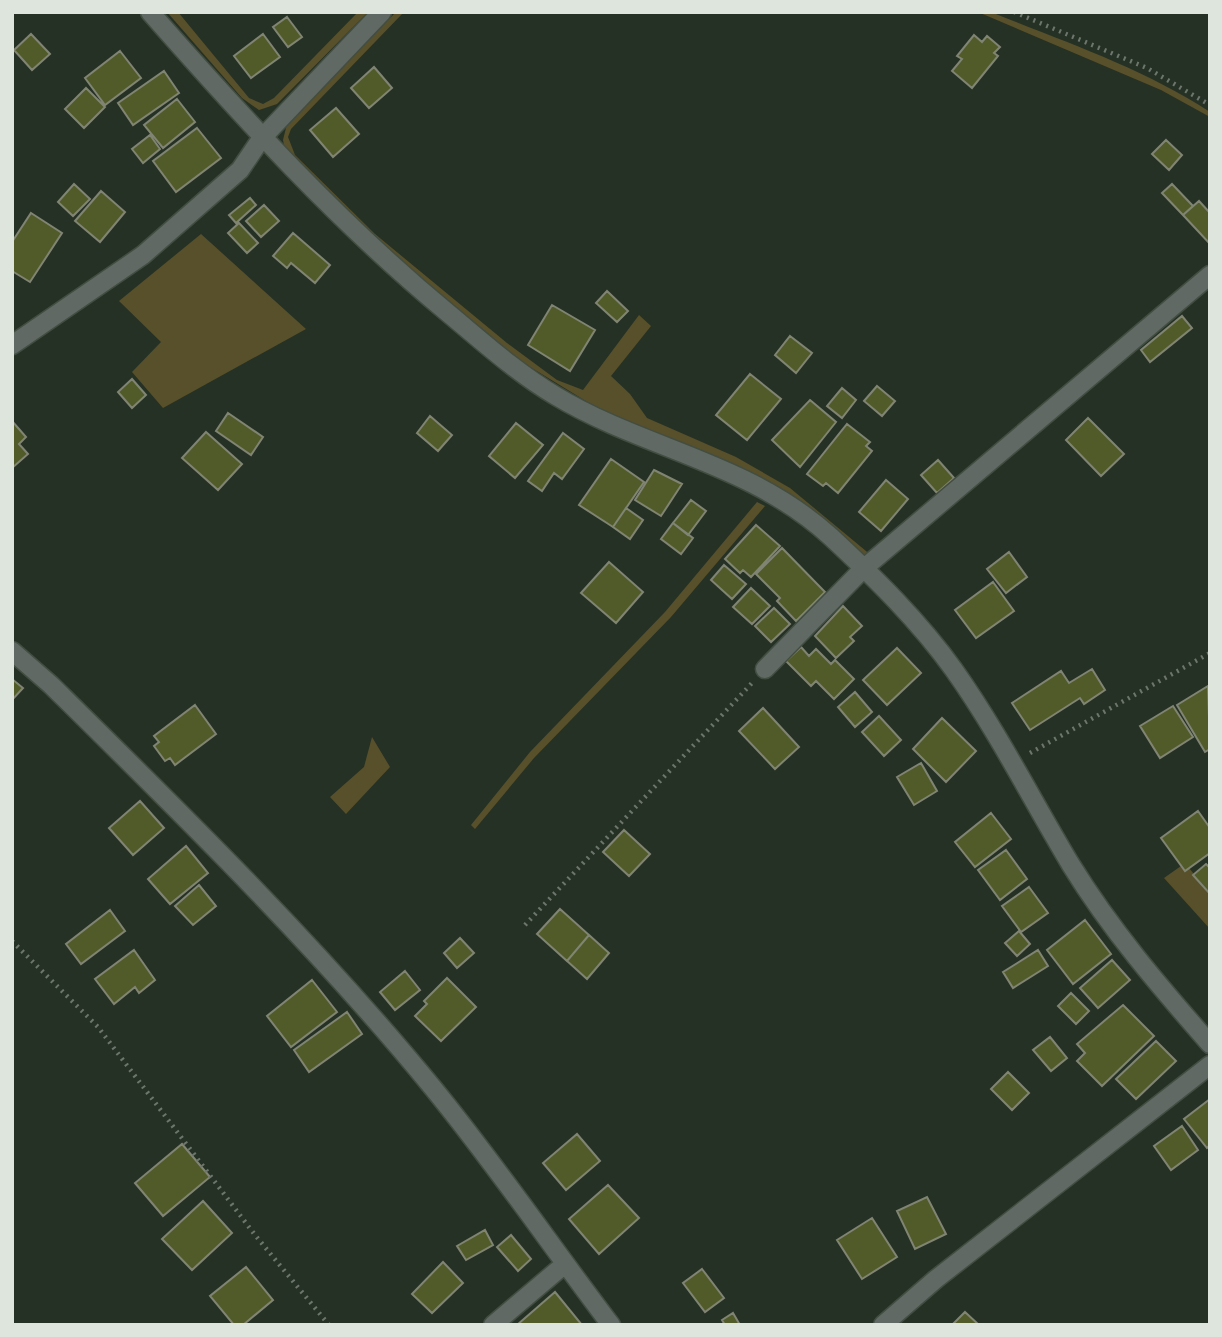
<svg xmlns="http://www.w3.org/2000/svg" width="1222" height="1337" font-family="'Varela Round',sans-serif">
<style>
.green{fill:#58502a}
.building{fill:#505b29;stroke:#808473;stroke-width:2}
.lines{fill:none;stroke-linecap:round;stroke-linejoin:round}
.street-casing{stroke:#434e42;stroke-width:21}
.path{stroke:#6d766c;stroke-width:4.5;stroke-dasharray:2 5;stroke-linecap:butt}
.street{stroke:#616964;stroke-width:18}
</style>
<rect width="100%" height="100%" fill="#263125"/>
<!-- green -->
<path class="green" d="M167,12h11l71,86 14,6 11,-6 84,-86h10l-91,92 -18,6 -17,-12z
M396,12h8l-113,117 -3,8 7,18 80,79 132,109 50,37 26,10 56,-75 12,11 -40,50 19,18 17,24 89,39 54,31 82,68 -9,3 -115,-87 -154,-66 -72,-44 -180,-151 -57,-61 -2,-10 4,-16z
M978,12h13c74,30 152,56 219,100v5l-49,-27z
M201,234l105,95 -143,79 -31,-36 29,-30 -42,-41z
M757,502l8,4 -94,111 -137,141 -59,71 -4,-4 59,-73 135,-140z
M372,737l18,30 -44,47 -16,-17 34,-30z
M1181,866l4,5 4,-3 21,26v35l-46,-51z"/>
<!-- building -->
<path class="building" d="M287,17l15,20 -14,10 -15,-20z
M31,34l19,20 -18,16 -18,-20z
M263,34l17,23 -29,21 -17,-22z
M974,35l8,7 5,-6 13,11 -6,6 4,3 -26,32 -20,-17 10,-12 -5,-3z
M120,51l21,27 -36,27 -20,-27z
M374,67l18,21 -23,20 -18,-20z
M164,71l15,22 -46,32 -15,-22z
M86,88l19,19 -21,21 -19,-19z
M177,99l18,23 -32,26 -19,-23z
M336,108l23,26 -26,23 -23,-27z
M197,128l24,30 -45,34 -23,-31z
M150,135l10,14 -17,14 -11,-14z
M1166,140l16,15 -13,15 -17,-16z
M74,184l16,15 -17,17 -15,-14z
M1172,184l21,22 -10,9 -21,-22z
M101,191l24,21 -25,30 -25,-21z
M250,198l6,7 -20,18 -7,-8z
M1199,201l11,12v31l-27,-29z
M264,205l15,16 -18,16 -15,-16z
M31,213l31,20 -32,49 -18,-11v-29z
M239,223l19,20 -11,10 -19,-20z
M293,233l37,32 -15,18 -24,-20 -4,5 -14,-12z
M607,291l21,20 -11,11 -21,-19z
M552,305l43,25 -25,41 -42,-26z
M1182,316l10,12 -42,34 -9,-12z
M790,336l22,17 -16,20 -21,-18z
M750,374l31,25 -34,41 -31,-25z
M132,379l14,16 -14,13 -14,-16z
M877,386l18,15 -13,15 -18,-15z
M842,388l14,12 -14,18 -15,-12z
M810,400l26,22 -36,45 -28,-27z
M228,413l35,24 -12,18 -35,-24z
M430,416l22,19 -14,16 -21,-18z
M1088,418l36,36 -23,22 -35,-36z
M12,421l14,16 -7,7 9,10 -16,14z
M516,423l27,22 -28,33 -26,-22z
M847,424l23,18 -4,4 6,5 -34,42 -12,-10 -3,3 -16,-12z
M206,432l36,32 -24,26 -36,-32z
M563,433l21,16 -22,30 -8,-6 -12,18 -14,-10z
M611,459l33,23 -31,45 -34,-22z
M938,460l16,18 -17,15 -16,-18z
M654,470l28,14 -21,32 -26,-16z
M886,480l22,19 -27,32 -22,-19z
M691,500l15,11 -18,24 -15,-12z
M626,508l17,12 -13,19 -17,-12z
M673,523l20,15 -12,16 -20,-15z
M756,525l24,21 -29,31 -8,-7 -3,3 -15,-14z
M782,548l43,44 -29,29 -19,-20 3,-3 -24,-24z
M1009,552l18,25 -21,16 -19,-24z
M609,562l34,30 -27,31 -35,-30z
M724,565l22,19 -14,15 -21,-19z
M993,582l21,29 -38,27 -21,-28z
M751,588l19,18 -18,18 -19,-17z
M843,606l19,20 -12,11 4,4 -18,17 -21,-22z
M774,608l16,16 -19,18 -16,-16z
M801,647l8,9 7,-7 15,15 4,-4 19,19 -20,20 -18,-18 -5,5 -25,-25z
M897,648l24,25 -34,32 -24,-25z
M1092,669l13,21 -21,14 -4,-6 -50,32 -18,-27 49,-32 8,12z
M12,679l11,9 -11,12z
M1208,686l2,63 -5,3 -28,-47z
M855,692l17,20 -17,15 -17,-20z
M195,705l21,29 -41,31 -5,-7 -5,3 -11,-15 5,-4 -5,-6z
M1173,706l20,31 -33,21 -20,-32z
M763,708l36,39 -24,22 -36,-38z
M879,716l22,24 -17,16 -22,-24z
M942,718l34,33 -30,31 -33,-33z
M921,763l16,28 -23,14 -17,-28z
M140,801l24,27 -31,27 -24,-27z
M1198,811l12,17v25l-25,18 -24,-33z
M991,813l20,26 -36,28 -20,-25z
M624,830l26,24 -21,22 -26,-24z
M186,846l22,27 -38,31 -22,-25z
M1006,850l21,29 -27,21 -22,-30z
M1206,864l4,4v26l-17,-19z
M199,885l17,21 -23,19 -18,-19z
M1029,887l19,26 -27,19 -19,-26z
M560,909l29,26 -22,26 -30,-27z
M110,910l15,21 -44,33 -15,-20z
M1085,920l26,34 -38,30 -26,-34z
M1019,931l11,13 -13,12 -12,-13z
M589,935l20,18 -22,26 -20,-18z
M460,938l14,15 -17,15 -13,-15z
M134,950l21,30 -16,13 -4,-6 -21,17 -19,-25z
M1038,950l10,16 -35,22 -10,-16z
M1112,960l18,20 -32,28 -18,-20z
M405,971l15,19 -25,20 -15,-18z
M447,978l29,29 -35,34 -26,-25 12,-12 -3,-3z
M312,980l25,32 -46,35 -24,-31z
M1071,993l18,18 -13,13 -18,-18z
M1123,1005l31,31 -52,50 -25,-25 8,-8 -8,-9z
M347,1012l15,22 -53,38 -15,-22z
M1050,1037l17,21 -16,13 -18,-21z
M1156,1041l20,20 -40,38 -20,-20z
M1008,1072l21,21 -17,17 -21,-21z
M1210,1099v46l-3,3 -23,-29z
M1182,1126l16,24 -27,20 -17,-24z
M577,1134l23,27 -34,29 -23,-27z
M182,1144l28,33 -47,39 -28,-33z
M608,1185l31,33 -40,36 -30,-35z
M927,1197l19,37 -31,15 -18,-38z
M203,1201l29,32 -40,37 -30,-31z
M872,1218l25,39 -35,22 -25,-39z
M485,1230l8,15 -27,15 -9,-14z
M511,1235l20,24 -13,12 -21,-24z
M443,1262l20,21 -31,30 -20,-19z
M246,1267l27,33 -30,25h-9l-24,-29z
M702,1269l22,29 -19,14 -22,-29z
M555,1292l27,33h-65z
M965,1312l14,13h-27z
M733,1313l7,12h-15l-3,-5z"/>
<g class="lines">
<defs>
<path id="street" d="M150,12c94,107 188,210 298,301 35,29 69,60 108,83 90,54 193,66 275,141 44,41 88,84 123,133 44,62 78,130 117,195 40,65 89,122 139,179
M12,345l131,-90 97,-85 21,-31 121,-127
M12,651l39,34c132,130 264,259 382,403 63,77 118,158 178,237
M765,669l98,-100 347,-294
M493,1325l72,-61
M883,1325l53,-46 274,-214"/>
</defs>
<!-- street casing -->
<use href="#street" class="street-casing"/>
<!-- path -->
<path class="path" d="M1014,12l133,56 63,37
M1030,753l180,-100
M525,925l227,-242
M12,941l86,86 157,208 74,90"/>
<!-- street -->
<use href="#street" class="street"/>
</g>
<!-- border -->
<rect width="1222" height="1337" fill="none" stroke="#dee5dd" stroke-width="28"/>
</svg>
